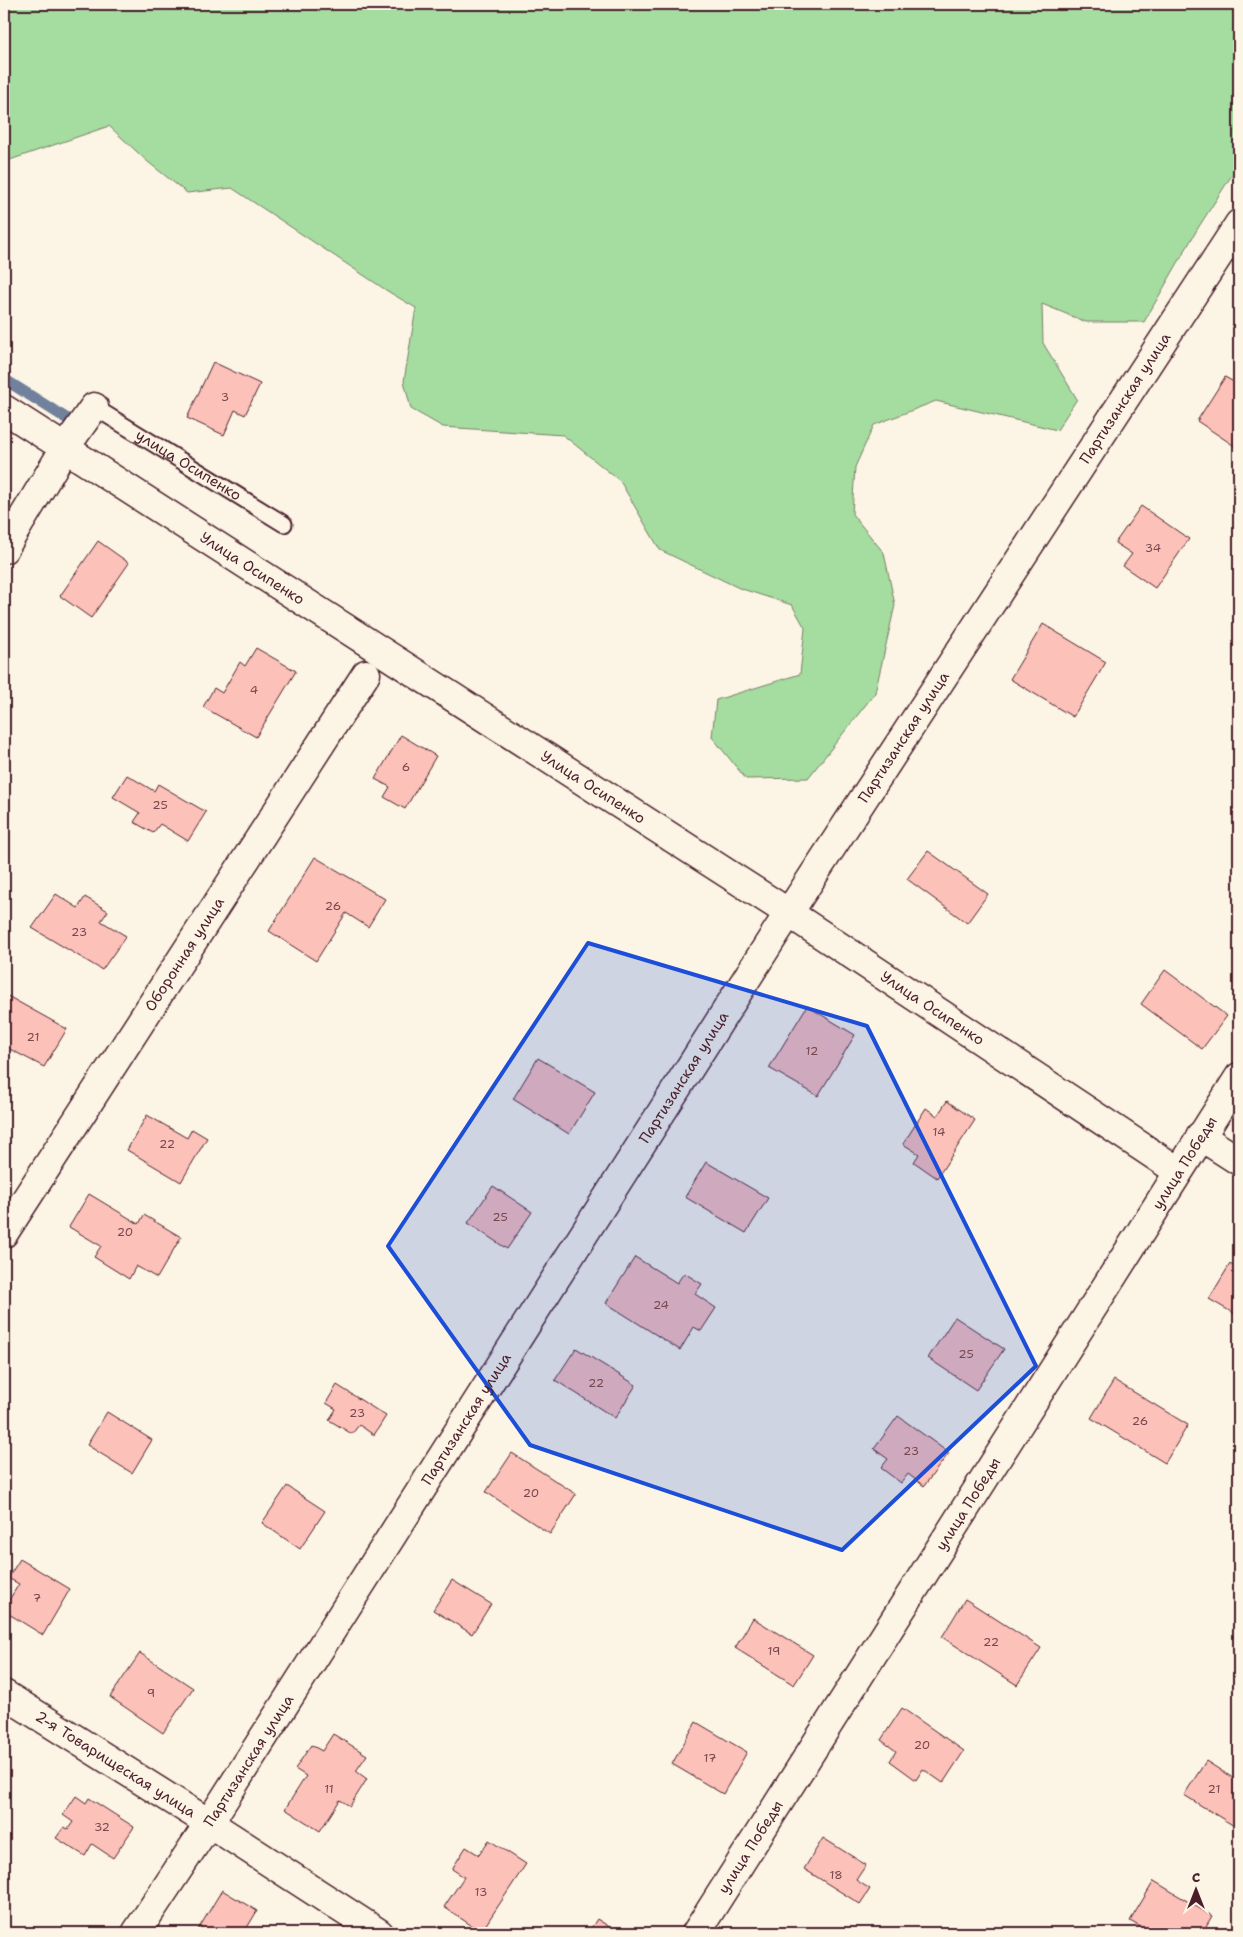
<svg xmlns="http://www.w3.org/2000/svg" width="1243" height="1937" font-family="'Shantell Sans',sans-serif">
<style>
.green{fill:#a5dca0;stroke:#787e66}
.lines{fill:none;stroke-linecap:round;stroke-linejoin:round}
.stream{stroke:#71819d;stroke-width:11}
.building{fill:#fcc1b9;stroke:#4a1f2b}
.service-casing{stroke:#4a1f2b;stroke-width:19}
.minor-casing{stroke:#4a1f2b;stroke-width:31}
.service{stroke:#fcf5e5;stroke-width:15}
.minor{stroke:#fcf5e5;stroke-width:28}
.marked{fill:#1d4ed8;fill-opacity:0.2;stroke:#1d4ed8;stroke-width:4;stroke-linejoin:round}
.labels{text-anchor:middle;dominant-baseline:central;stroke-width:5;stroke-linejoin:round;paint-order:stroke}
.number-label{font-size:12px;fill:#76484e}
.street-label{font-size:15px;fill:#4a1f2b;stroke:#fcf5e5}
</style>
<rect width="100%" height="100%" fill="#fcf5e5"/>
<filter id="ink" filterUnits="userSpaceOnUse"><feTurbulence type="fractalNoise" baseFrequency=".02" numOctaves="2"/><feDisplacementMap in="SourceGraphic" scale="10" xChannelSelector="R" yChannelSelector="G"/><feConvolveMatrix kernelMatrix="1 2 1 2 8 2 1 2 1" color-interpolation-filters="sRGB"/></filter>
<g filter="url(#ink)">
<!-- green -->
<path class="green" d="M4,4h1235v160l-41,64 -54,94h-58l-44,-18 1,39 34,56 -20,31 -121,-29 -62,24 -19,42 -3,47 32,39 11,52 -20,88 -67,85 -62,1 -34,-42 4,-37 84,-26 5,-46 -13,-23 -53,-17 -79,-38 -40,-69 -57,-46 -120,-8 -32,-18 -7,-28 12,-73 -27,-16 -157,-104 -45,5 -39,-31 -39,-36 -102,35 -3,-1z"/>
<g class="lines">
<!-- stream -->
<path class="stream" d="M4,379l65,41"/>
</g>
<!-- building -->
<path class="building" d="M213,362l47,22 -15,31 -10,-5 -11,25 -37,-17z
M1225,377l14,8v64l-42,-28z
M1141,506l48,33 -34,49 -32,-22 9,-12 -17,-11z
M98,541l31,22 -38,55 -31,-22z
M1043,624l63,38 -33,55 -63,-38z
M256,648l40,23 -40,66 -53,-30 11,-19 8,5 18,-31 5,4z
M401,735l35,21 -31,53 -21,-12 6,-10 -15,-8z
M127,775l27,16 4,-7 48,28 -18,29 -28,-17 -7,9 -19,-11 6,-9 -27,-16z
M928,851l60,43 -21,29 -60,-44z
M315,857l70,42 -17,28 -22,-14 -30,48 -47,-30z
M56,894l22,14 7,-11 23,14 -7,10 25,15 -24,34 -70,-42z
M1165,970l62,46 -25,33 -61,-45z
M4,994l63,35 -23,38 -40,-21z
M807,1006l48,29 -37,61 -49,-28z
M538,1058l57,34 -26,42 -56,-35z
M947,1101l28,19 -38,58 -23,-16 5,-8 -16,-10 23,-36 11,8z
M147,1115l40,23 5,-9 15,9 -26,44 -54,-32z
M706,1162l62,36 -22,35 -61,-36z
M493,1186l39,26 -25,37 -39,-26z
M89,1194l50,30 5,-9 37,22 -24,41 -21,-12 -7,13 -35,-22 7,-11 -32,-19z
M635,1257l42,26 7,-10 18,11 -7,10 21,14 -15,23 -7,-4 -14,23 -74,-47z
M1230,1264l9,6 -1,46 -29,-17z
M955,1317l49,32 -28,41 -48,-32z
M576,1348l60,37 -21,33 -60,-38z
M1114,1380l74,45 -23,38 -74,-45z
M337,1385l49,31 -12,19 -15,-10 -7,9 -23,-14 7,-11 -10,-6z
M107,1412l45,28 -20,33 -45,-28z
M898,1416l51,37 -25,33 -16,-12 -7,9 -20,-15 7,-9 -14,-10z
M512,1453l64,41 -26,40 -64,-42z
M287,1486l38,25 -25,38 -38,-26z
M20,1559l50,30 -27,46 -39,-24v-3l15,-24 -11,-6z
M452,1580l39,24 -19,30 -39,-24z
M965,1599l76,49 -24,37 -75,-48z
M753,1618l60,37 -19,30 -59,-37z
M140,1653l53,35 -30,45 -53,-36z
M902,1708l62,43 -21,32 -20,-14 -7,11 -26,-19 6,-10 -15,-11z
M696,1722l51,30 -24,42 -51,-30z
M333,1734l34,21 -11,16 11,8 -17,27 -10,-6 -20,31 -35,-22 21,-33 -11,-7 16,-24 11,6z
M1206,1761l33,21v47l-55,-34z
M76,1796l10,7 3,-5 45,29 -21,31 -21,-14 -7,12 -29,-18 8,-11 4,2 5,-7 -10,-7z
M823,1838l43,27 -10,15 14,9 -10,15 -56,-35z
M489,1840l37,24 -45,68 -37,-25 20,-30 -12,-8 14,-22 13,8z
M1154,1881l58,35 -10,17h-51l-21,-12z
M222,1890l35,21 -12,20 5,2h-54z
M597,1919l22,14h-31z"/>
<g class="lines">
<defs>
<g id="service">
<path id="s1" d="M94,407l190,117"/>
</g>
<g id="minor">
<path id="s2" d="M4,409l785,504 389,258"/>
<path d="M4,549l61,-101 29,-41"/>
<path d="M1200,1136l39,25"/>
<path id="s3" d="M4,1233l362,-559"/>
<path id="s4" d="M4,1694l205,129 170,110"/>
<path id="s5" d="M136,1933l73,-110 566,-889 464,-710"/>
<path id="s6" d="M696,1933l543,-856"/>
</g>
</defs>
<!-- service casing -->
<use href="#service" class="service-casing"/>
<!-- minor casing -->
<use href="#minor" class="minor-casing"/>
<!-- service -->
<use href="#service" class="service"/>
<!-- minor -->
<use href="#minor" class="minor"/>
</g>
</g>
<!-- marked area -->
<path class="marked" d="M588,943l279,83 169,340 -194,184 -312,-105 -142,-199z"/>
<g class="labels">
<!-- number labels -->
<g class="number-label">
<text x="225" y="397">3</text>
<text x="1153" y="548">34</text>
<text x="254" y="690">4</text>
<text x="406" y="767">6</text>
<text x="160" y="805">25</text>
<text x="333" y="906">26</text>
<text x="79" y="932">23</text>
<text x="33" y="1037">21</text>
<text x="812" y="1051">12</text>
<text x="939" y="1132">14</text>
<text x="167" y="1144">22</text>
<text x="500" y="1217">25</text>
<text x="125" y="1232">20</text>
<text x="661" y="1305">24</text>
<text x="966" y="1354">25</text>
<text x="596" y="1383">22</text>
<text x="357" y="1413">23</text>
<text x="1140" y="1421">26</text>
<text x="911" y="1451">23</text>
<text x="531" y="1493">20</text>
<text x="37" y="1598">7</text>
<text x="991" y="1642">22</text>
<text x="774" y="1651">19</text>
<text x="151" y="1693">9</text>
<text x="922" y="1745">20</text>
<text x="710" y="1758">17</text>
<text x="329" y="1789">11</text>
<text x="1214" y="1789">21</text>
<text x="102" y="1827">32</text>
<text x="836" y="1875">18</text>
<text x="481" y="1892">13</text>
</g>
<!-- street labels -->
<g class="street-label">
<text stroke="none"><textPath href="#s5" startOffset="1826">Партизанская улица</textPath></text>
<text stroke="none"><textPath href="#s1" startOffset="111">улица Осипенко</textPath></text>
<text stroke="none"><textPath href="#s2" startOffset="295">Улица Осипенко</textPath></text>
<text stroke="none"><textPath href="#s5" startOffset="1421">Партизанская улица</textPath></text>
<text stroke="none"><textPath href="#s2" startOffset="700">Улица Осипенко</textPath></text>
<text stroke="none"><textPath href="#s3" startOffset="332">Оборонная улица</textPath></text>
<text stroke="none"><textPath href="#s2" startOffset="1105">Улица Осипенко</textPath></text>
<text stroke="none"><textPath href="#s5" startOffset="1016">Партизанская улица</textPath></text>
<text stroke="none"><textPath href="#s6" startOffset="912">улица Победы</textPath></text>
<text stroke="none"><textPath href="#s5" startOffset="611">Партизанская улица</textPath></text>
<text stroke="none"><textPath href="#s6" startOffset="508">улица Победы</textPath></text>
<text stroke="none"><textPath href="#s5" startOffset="206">Партизанская улица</textPath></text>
<text stroke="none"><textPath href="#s4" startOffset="132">2-я Товарищеская улица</textPath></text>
<text stroke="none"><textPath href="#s6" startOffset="102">улица Победы</textPath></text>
</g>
</g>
<!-- margin -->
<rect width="1243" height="1937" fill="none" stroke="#fcf5e5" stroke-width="20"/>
<rect x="10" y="10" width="1223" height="1917" fill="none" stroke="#4a1f2b" stroke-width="2" filter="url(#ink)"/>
<!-- north arrow -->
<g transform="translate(1196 1890)" stroke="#fcf5e5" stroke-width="4" paint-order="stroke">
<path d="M0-4L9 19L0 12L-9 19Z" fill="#4a1f2b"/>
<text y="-8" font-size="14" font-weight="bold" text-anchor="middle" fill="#4a1f2b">С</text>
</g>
</svg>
